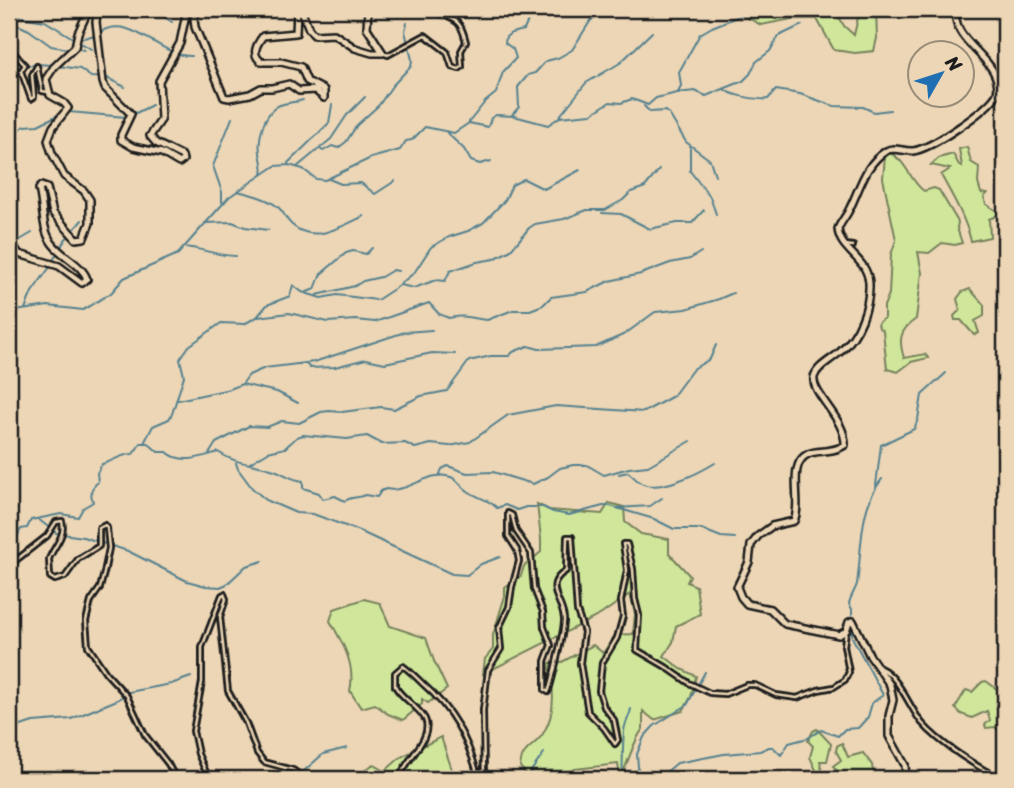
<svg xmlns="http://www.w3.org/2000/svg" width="1014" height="788" font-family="Sriracha,sans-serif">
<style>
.green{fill:#d0e69b;stroke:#76815c;stroke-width:2}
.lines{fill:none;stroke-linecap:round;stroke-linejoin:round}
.stream{stroke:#56818f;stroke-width:2}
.street-casing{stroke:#1c1c1c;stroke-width:8}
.secondary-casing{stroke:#1c1c1c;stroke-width:10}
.street{stroke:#ecd6b5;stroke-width:2.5}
.secondary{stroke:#ecd6b5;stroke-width:5}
</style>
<rect width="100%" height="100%" fill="#ecd6b5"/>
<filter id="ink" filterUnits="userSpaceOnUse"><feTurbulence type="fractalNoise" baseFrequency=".0143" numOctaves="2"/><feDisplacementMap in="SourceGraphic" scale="14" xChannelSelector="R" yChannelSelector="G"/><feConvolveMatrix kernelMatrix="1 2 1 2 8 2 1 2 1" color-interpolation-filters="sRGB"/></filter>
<g filter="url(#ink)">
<!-- green -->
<path class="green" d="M736,9h99l9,17 10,9 6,-26h16l1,29 -3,13 -19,2 -21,-3 -17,-31h-25l-31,6 -24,-13z
M967,147l4,15 8,5 -1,16 3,10 6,1 -3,3 2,7 15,10 -12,5 1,18 -19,4c-6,-24 -18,-44 -30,-66l9,-6 -19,-4 8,-7 14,-4 6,11 3,1 -3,-17z
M890,153c16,7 20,28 34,38l10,-3 5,2 19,32 -1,6 5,15 -7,2 -13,-2 -13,10 -11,-1 4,21 -6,46c-16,11 -18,20 -12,39l21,-4 3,4 -17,4 -13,10 -11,-3 -4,-38 -4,-3 -1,-5 6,-5v-12l5,-12 2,-39 5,-15 -13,-62 2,-21z
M970,289l14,16v11l-9,5 4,12 -5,2 -13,-15h-6l-1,-4 6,-6 -3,-11 5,-7z
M609,503l15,4 1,15 16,12 28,5v14l21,23 -3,6 9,4 4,28 -24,12 -3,16 -9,14 17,13 15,7 -5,21 -8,14 -29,9 -11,-9v18c-10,11 -14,34 -23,49l-2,-14 -43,5 -23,9 -21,1 -11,-12c2,-21 15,-19 24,-35 13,-22 9,-45 5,-69l13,-1 31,-17 10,8 12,-18 18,-1 2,-20 -5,-20 -30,21 -117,59 2,-15 8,-10v-14l12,-39v-9l16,-11 3,-10 17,-14v-13l-4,-35 12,6 53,4z
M364,599l16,4 10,23 36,12 8,23 13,28 -19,14 -6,-4v5l-19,16 -15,-6 -13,-10 -14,4 -11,-17c6,-26 -7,-48 -20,-70l4,-12z
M986,681l15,11h4v42l-2,1 -8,-8 -9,1 -1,-3 5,-5 -3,-9 -15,7 -11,-4 -6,-6 11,-18 6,2 10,-10z
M817,729l14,15 -4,17h-7l2,9 -6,9h-16l-2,-2 13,-2 5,-5 -6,-13 3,-11 -5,-5 5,-10z
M441,737l14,42h-99l17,-15 12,7 16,-14z
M842,743l6,14 15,-4 9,12 2,12 -3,2h-47l2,-3 12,-4 -5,-6 8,-6 -5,-9 1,-5z"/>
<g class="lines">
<!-- stream -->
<path class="stream" d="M152,9l20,13
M9,11l12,6 24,4 46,28
M9,21l20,9 22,16 18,3
M100,32c32,-19 59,25 92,24
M80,39l15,-4
M75,48l9,2
M58,66l22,3 11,8 16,1 18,9
M9,69l28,-5 15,1
M725,90c8,6 33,10 43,9l8,-9 24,4 34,12 29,1 11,5 16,-2
M678,93l3,-7 -2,-14 21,-38 12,-7 32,-13
M644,106l6,6 15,-1 4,3 17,28 24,18 5,15
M69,112l57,5
M132,115l20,-10
M512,115l7,-8 -1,-20 10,-12 7,-2 11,-12 12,-3 14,-8 19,-30 26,-11
M559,117l27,-34 34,-20 32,-31
M469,122l16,-20 11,-9 7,-21 13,-14 -3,-9 -8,-6 1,-6 5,-4 13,-3 9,-21
M447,133l17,16 7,12 9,3 11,-3
M9,135l16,-9 13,-1 22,-11
M690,147v24l20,26 6,17
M320,149l3,2 9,-5 6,2 8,-6 11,-17 22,-20 13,-19 19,-20 1,-6 -7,-29 2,-8
M288,163l41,-40 3,-18
M297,167l34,-28 16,-24 18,-18
M262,174c2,-9 -1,-13 -2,-21 -2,-15 3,-37 16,-46 8,-5 18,-4 27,-7
M329,179l12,5 20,-1 14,11 20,-13
M9,185l4,-1
M237,191c13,3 30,7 41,16 6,5 8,13 14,18 22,19 49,2 72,-9
M222,202v-10l-9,-26 19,-48
M602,213l19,1 29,15 27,-6h15l12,-13
M205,223l27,-1 13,5 23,3
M15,243l17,-10
M183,247c18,1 34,9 53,9
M52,262l13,-22 17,-20
M400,284l14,-11 17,-26 18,-10 19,-6 15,-8 22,-23 7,-15 12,-6 20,10 36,-19
M307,292l8,-3 6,-15 25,-21 7,-2 13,3 6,-6
M317,295l38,-9 8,-5 18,-4 12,-7 5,1
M25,309l7,-17 18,-25
M9,312l39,-6 35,4 28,-17 13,-15 54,-24 51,-57 46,-31 14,-1 14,4 13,10 9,1 46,-22 29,-8 6,-9 6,-1 13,-13 29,6 15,-10 19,4 3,-9 5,-3 18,1 34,9 12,-8 31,-3 19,-12 11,1 11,-4 16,6 8,-7 21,-5 18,-2 11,5 37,-15 7,-7 6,-12 14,-11 9,-15 23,-11
M258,317l31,-4 39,9 27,-2 20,2 54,-19 10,11 10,4c16,-4 23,1 38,2l26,-10h17l13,-5 8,-8 36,-5 22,-11 32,-7 29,-11 20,-4 11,-7
M305,363l5,5 25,-1 31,-8 19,4 47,-10 23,1
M242,384l35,8 21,11
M178,400l52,-11 12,-5 7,-9 16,-7 49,-6 91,-30 27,-2
M144,443l9,-17 16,-7 3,-5 12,-38 -4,-17 9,-13 32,-23 23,1 13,-7 10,-12 23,-9 3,-11 9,7 19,6 16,-3 40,5 23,-15 14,3 22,-8 9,1 5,-10 27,-9 17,-3 17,-9 18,-22 6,-4 29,-5 23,-9h18l18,-10 8,-8 14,-5 14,-17
M209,454l7,-11 33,-17 18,1 15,-6 17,2 22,-11 8,-1 13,1 39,-5 13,2 27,-13 26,-5 22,-30 22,-5h18l4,-4 15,-6 11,3 57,-2 29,-13 30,-22 31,-3 33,-10 14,-6
M236,463l2,6 14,19 14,12 30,13 17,1 46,17 93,43 15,1 14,-11 19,-7
M250,463l18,-11 17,-4 12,-11 6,-2 44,4 20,-3 15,8 23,-1 10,5 16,-4 18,2 21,-4 38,-27 48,-9 88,6 29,-16 20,-27 17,-10 6,-14
M440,474l2,-5 6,-3 19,7 26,-1 40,12 15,-7 12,-9 13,-3h14l17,10 25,-7 19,-2 43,-25
M619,474l9,-2c4,3 8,8 13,11 18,10 58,-10 74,-20
M876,485l5,-40 33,-16 4,-10 4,-24 24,-22
M617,508l33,-2 12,-8
M38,519l18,14 27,4 45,14 59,30 19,5 14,1 7,-3 19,-18 17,-5
M9,545l4,-1 8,-15 6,-1 4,-8 30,-6 17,3 5,-9 10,-6c-3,-9 -3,-13 5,-20l-1,-9 5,-9c12,-3 19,-10 31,-10l8,-11h7l10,9h9c14,13 35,5 51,0 17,12 34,11 53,17 12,3 19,11 32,12v7l16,5 4,6 12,-3 10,5c8,-6 14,-2 20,-6l12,2 4,-6 5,-2c22,5 44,-20 65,-12 7,3 11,10 17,14 9,7 21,8 29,17l8,-3 12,5 9,-3h17l10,5 16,3 34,-9h7l44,13 20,10h27l20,8 14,1
M9,730l24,-8 38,-3 46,-19 12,-8 42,-8 20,-7
M295,779l28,-25 24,-6
M529,779v-5l15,-21
M623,779c-1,-7 0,-47 2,-53 2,-7 5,-11 6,-17
M639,779l-2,-25 7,-17 10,-11 33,-21 18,-33
M658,779l19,-16 47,-9 36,-3 9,-4h4l8,8 8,-12 19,-5 13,-8 17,6 7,-7 13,-1 10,-11 4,-14 11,-8 -31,-58v-28l-3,-5c1,-7 6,-13 8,-20 5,-35 2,-77 25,-105"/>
<defs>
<path id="street" d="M9,52l2,-2c2,0 9,11 14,15l-4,6 10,28 3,-2 -2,-22 5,-9 5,25 6,1
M383,53l5,2 37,-20 22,17 5,15 7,2 3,-2 -1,-16 5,-9c-7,-29 -14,-19 -34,-33
M845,245l8,1
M9,581l6,-20 32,-25 9,-14 6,-1c4,15 -8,25 -13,38l1,18 5,3 10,-3 13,-18 21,-13v-18l6,-3 2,3 2,20 -5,25 -4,15 -9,13 -5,20 2,25 18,27 21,23 18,39 23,29 8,15
M880,668c19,8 29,39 42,55 17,20 56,45 80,56
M209,779l-11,-25 -5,-23 9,-49v-35l20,-52 2,-1 2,5 -6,18 8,74 18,32 11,30 7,9 29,8 12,9
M399,779c5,-18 35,-41 26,-60 -7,-13 -23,-20 -30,-33v-13l8,-7c7,5 14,12 20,18 29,25 45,55 55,92l2,2 4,-3 -1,-65 5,-40 13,-21 -2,-21 10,-21 3,-20 7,-26 -2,-11 -9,-14v-23l4,2 4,16 15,22 3,36 9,23 1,15 7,18 -6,16v29l3,2c3,-6 17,-65 16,-73 -1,-14 -12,-25 -9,-36 2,-6 6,-9 11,-12l1,-34h5l5,74 7,21 -4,31 8,49 16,16 11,16 3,-4 -4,-20 -10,-13 -5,-16 3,-28 15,-25 6,-22 -2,-15 6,-31 -4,-26h4l6,25 2,30 4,16 -2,35 29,17 23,16 21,10 15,1 22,-9h8l21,10 21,3 21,-8 16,-3 11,-7 4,-8 -5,-26 2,-15"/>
<path id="secondary" d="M98,9l-2,13 7,60 2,6 26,26 -10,21v5l12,7 29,6 17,10 4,-3 -1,-4 -26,-13 -6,-7 11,-16 -2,-39 21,-38 7,-34
M198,9l-4,9 1,9 29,70 5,1 21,-4 11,-6h11l17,-4 10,7 16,-1 9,8v-8l-17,-9 -6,-14 -20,-5h-19c-11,-7 -6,-17 1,-26l33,-3 1,-24
M301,9l8,20 5,6 20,-1 21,14 17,5h11l-16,-25 1,-19
M9,239l10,15 40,12 23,17 5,-4c-5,-15 -25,-22 -35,-36 -11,-15 -8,-36 -13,-54l2,-3 6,2 6,25 23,26 8,-1 6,-15v-23l-6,-9 -20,-15 -12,-23 -4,-13 5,-13 15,-19 -4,-5 -14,-8 -4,-16 8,-12 21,-20 3,-14 11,-24
M906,779l-1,-14 -16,-29v-20l4,-16 -3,-15 -20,-29 -17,-35 -4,1 -3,9 -7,4 -54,-11 -15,-15 -23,-5 -6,-7 -4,-10 12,-25 2,-17 7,-9 14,-10 22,-5c9,-20 -8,-56 14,-67 10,-5 23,0 37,-9 1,-26 -34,-51 -31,-68 3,-11 19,-18 27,-26 18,-16 29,-44 28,-68 -2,-26 -29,-31 -31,-54 3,-8 8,-12 11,-19 11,-21 15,-45 37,-59 8,-5 18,1 27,0 18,-2 75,-41 84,-57 6,-27 -26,-43 -37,-63 -4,-7 -4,-15 -7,-22"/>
</defs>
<!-- street casing -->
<use href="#street" class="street-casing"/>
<!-- secondary casing -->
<use href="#secondary" class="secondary-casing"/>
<!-- street -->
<use href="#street" class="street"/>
<!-- secondary -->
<use href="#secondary" class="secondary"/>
</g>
</g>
<!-- margin -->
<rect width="1014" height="788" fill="none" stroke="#ecd6b5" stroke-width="35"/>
<rect x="18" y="18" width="979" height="753" fill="none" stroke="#1c1c1c" stroke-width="2.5" filter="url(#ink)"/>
<!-- north arrow -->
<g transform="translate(941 74) rotate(51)"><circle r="33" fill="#ecd6b5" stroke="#998c78" stroke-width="2"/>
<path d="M0-5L12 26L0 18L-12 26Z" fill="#1f6fb2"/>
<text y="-10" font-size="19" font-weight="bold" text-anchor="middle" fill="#1c1c1c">N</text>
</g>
</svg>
